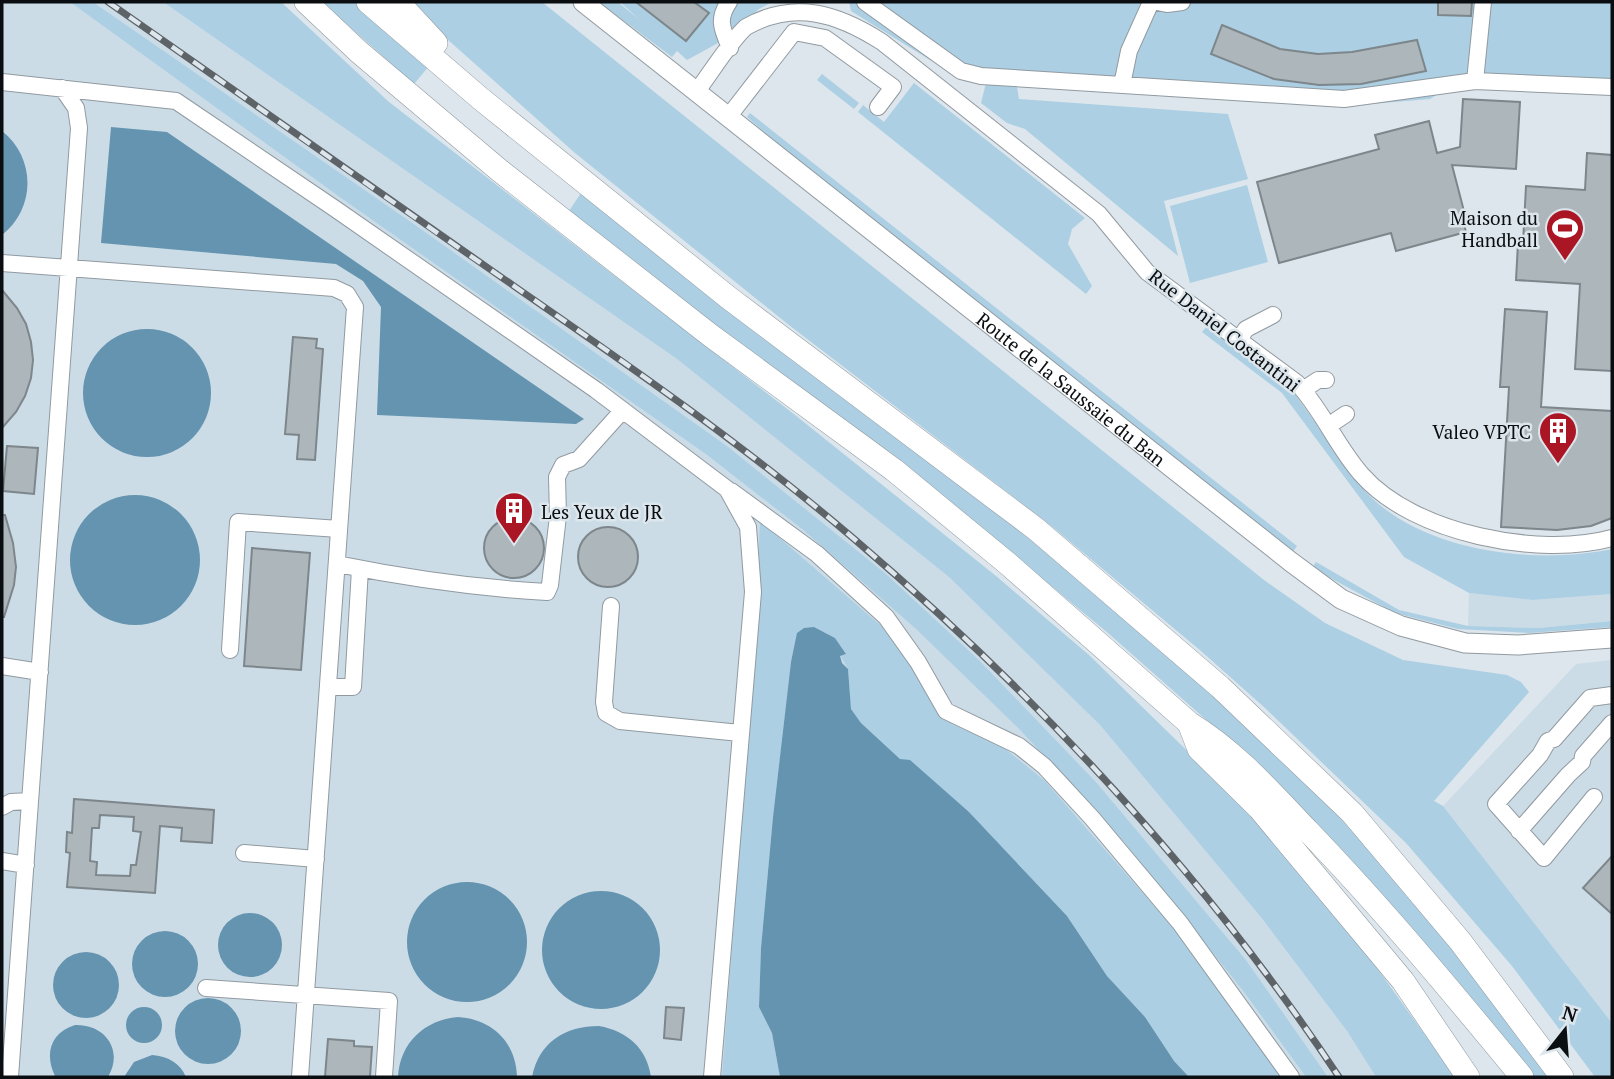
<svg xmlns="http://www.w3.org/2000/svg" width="1614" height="1079" font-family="'PT Serif',serif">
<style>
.built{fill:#cbdce7}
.green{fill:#accfe3}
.water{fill:#6494af}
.building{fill:#acb6bb;stroke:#7d868b;stroke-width:2;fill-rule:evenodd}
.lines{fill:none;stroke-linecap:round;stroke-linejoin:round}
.minor-casing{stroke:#919aa0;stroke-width:18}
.major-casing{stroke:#919aa0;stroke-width:21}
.highway-casing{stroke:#919aa0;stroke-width:24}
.minor{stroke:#fff;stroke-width:16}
.major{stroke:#fff;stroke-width:19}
.highway{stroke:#fff;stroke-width:23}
.rail-casing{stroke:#5d6367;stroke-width:7}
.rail{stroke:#dce6ec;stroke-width:4.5;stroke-dasharray:13;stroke-linecap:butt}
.labels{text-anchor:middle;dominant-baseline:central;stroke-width:5;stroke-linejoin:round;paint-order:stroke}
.poi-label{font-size:19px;fill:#0b0e10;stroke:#dce6ec;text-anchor:end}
.street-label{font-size:19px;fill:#0b0e10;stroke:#dce6ec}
</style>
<rect width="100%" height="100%" fill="#dce6ec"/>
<!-- built -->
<path class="built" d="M2,2h68l271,196 366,257 95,74 114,100 104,101 105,113 119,149 62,85h-1304z
M93,2h70l514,357 272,218 151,148 160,191 87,115 29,46h-48l-82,-117 -150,-178 -117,-122 -94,-87 -158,-127 -316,-224z
M1469,593l63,7 80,-6v27l-73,7 -71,-2z
M1612,660v363l-169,-217 133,-142z"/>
<!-- green -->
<path class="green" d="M70,2h23l318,220 316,224 158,127 94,87 117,122 150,178 82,117h-22l-62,-85 -119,-149 -105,-113 -104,-101 -114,-100 -95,-74 -366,-257z
M163,2h118l108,100 406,313 201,161 93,79 126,123 114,123 126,176h-79l-29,-46 -87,-115 -160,-191 -151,-148 -272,-218z
M322,2h37l70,64 -15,18z
M411,2h131l722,578 61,43 78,37 104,15 14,7 8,10 -95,109 9,5 169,217v54h-17l-83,-111 -106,-123 -141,-135 -64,-57 -146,-122 -266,-204 -214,-172 -137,-122z
M599,2h19l23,19 -21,-19h152l-13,7 -39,33 -33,18 -10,-9 -5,6z
M849,2h763v77l-60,-3 -90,2 -32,21 -84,7 -356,-22 27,3 2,12 209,15 20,65 -84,22 14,55 -153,-127 -18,-6 -26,-20 5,-20 -22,-2 -113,-70z
M822,74l37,29 -5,6 -37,-29z
M914,83l171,135 -13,11 -4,15 24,42 -6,8 -228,-182 5,-7 21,17z
M750,113l547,433 -5,7 -489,-387 -56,-49z
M1247,185l21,77 -78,21 -20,-77z
M581,193l524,404 176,159 90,95 103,120 77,106h-17l-188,-222 -99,-99 -139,-123 -121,-100 -92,-68 -326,-254z
M1207,326l83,61 68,96c54,68 174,83 254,66v45l-80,6 -63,-7 -65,-36 -122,-164 -80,-61z
M760,521l134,116 42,72 16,15 51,23 42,34 137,157 99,139h-92l-15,-16 -29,-44 -38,-41 -40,-60 -98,-104 -59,-51 -10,-2 -39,-36 -10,-14 -3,-40 -8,-14 6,-1 -11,-16 -21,-11 -23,35 -18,155 -12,131 -2,59 13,26 8,44h-58l32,-419z
M1316,562l83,48 69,16 71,2 73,-7v6l-83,6 -71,-4 -63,-16 -83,-45z"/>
<!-- water -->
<path class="water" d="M111,127l56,5 417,287 -8,5 -199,-9 4,-108 -18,-26 -27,-17 -235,-21z
M2,131c34,27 34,77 0,104z
M83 393a64 64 0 1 1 128 0a64 64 0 1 1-128 0Z
M70 560a65 65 0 1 1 130 0a65 65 0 1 1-130 0Z
M814,627l21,11 11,16 -6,2 2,7 6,6 3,40 10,14 39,36 10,1 59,52 98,104 40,60 38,41 29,44 15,16h-409l-8,-44 -13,-26 2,-59 12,-131 18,-155 6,-29 7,-5z
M407 942a60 60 0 1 1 120 0a60 60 0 1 1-120 0Z
M542 950a59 59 0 1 1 118 0a59 59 0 1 1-118 0Z
M218 945a32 32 0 1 1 64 0a32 32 0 1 1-64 0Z
M132 964a33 33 0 1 1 66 0a33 33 0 1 1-66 0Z
M53 985a33 33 0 1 1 66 0a33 33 0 1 1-66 0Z
M175 1031a33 33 0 1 1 66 0a33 33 0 1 1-66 0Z
M126 1025a18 18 0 1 1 36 0a18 18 0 1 1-36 0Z
M458,1017c34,2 58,25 59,60h-119c2,-34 26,-57 60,-60z
M75,1025c30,-1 49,25 33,52l-53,-1c-11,-22 -4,-44 20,-51z
M599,1026c28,5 48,22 52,51h-119c7,-35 33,-51 67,-51z
M152,1055c16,1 28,8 34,22h-62l10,-15z"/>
<!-- building -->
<path class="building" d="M636,2h58l15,11 -23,28z
M1438,2h34l-1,14 -33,-1z
M1222,25l58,24 38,5 34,-2 65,-12 9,31 -65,13 -42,1 -45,-6 -63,-25z
M1463,99l57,3 -4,67 -64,-4 13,50 -3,1 4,16 -70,19 -5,-18 -112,30 -22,-81 122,-33 -4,-14 54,-14 8,32 23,-6z
M1587,153l25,2v216l-37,-2 5,-85 -64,-4 2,-37h5l3,-57 59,4z
M2,290l15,18 9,16 5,18 2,18 -2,18 -6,18 -9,16 -14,16z
M1505,309l42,3 -6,95 71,4v107l-21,8 -34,4 -56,-3 8,-140h-9z
M293,337l24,2 -1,9 7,1 -8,111 -18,-1 2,-24 -14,-1z
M7,446l31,2 -4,46 -31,-3z
M2,515h3l8,28 3,24 -2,18 -10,32h-2z
M484 548a30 30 0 1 1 60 0a30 30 0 1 1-60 0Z
M578 557a30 30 0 1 1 60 0a30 30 0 1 1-60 0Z
M252,548l58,5 -9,117 -57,-4z
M74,799l140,11 -2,33 -31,-2 1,-13 -22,-2 -5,67 -88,-6 3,-34 -4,-1 1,-20 5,1zM100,815l34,2 -1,14 8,1 -5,33h-5l-1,11 -34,-1 1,-13 -7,-1 2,-33h7z
M1612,856v58l-29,-26z
M666,1007l18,1 -3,32 -17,-2z
M328,1039l26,2v5l18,1 -2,30h-45z"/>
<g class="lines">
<defs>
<path id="minor" d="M729,2c-12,17 -7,27 1,46
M865,2l96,69 20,5 363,23 131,-18 137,6
M1157,2l10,2 15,-2
M1475,81l8,-79
M2,82l174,19 158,107 262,182 131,99 21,38 5,65 -41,485
M1122,85l7,-34 22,-49
M697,91c13,-17 34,-51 49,-64 48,-27 91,-14 136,15l217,172 48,58 150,111c26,28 40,64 65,92 52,59 177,83 250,63
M729,116l65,-84 31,6 68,49 -15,20
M2,263l332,25 13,6 8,13 -55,770
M1238,341l8,-12 27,-14
M1303,390l15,-10h8
M1328,426l18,-12
M731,491l86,63 69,63 32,45 28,49 73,35 25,20 48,52 88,105 111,154
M337,564c69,14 139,24 210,28l3,-7 8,-69 -1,-39 6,-12 16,-6 44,-49
M611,606l-7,96 2,11 14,8 120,12
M230,650l8,-128 101,7
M2,666l38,6
M328,687h25l7,-118
M1594,797l-50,61 -48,-54 44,-49 8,-14 6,-2 36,-41 22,-3
M2,807l9,-5 19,-1
M1519,831l49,-56 14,-13 1,-6 29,-33
M244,853l72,6
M2,861l24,4
M206,988l183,13 -5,76
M10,1077l69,-949 -3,-20 -14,-20"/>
<g id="major">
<path id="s1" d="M583,2l708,560 50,37 60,27 64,17 53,2 94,-7"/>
</g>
<path id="highway" d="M306,2l53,50 140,118 211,165 184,135 113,93 182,160c46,28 82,69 119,108 75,78 145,162 214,246
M368,2l113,97 248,199 307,231 184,158 132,126 108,128 102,136
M398,2l38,41
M1189,723l10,26 60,59 144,173 65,96"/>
</defs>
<!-- minor casing -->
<use href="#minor" class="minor-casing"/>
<!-- major casing -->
<use href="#major" class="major-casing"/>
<!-- highway casing -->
<use href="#highway" class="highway-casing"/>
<!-- minor -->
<use href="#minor" class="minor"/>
<!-- major -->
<use href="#major" class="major"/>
<!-- highway -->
<use href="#highway" class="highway"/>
<defs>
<path id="rail" d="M108,2c131,91 261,184 393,275 120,83 241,166 352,261 184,157 352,337 486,539"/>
</defs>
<!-- rail casing -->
<use href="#rail" class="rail-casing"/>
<!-- rail -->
<use href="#rail" class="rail"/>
</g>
<!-- icons -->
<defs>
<symbol id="stadium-pin" viewBox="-11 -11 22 30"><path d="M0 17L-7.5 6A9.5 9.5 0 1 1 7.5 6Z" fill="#ab1625" stroke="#dce6ec"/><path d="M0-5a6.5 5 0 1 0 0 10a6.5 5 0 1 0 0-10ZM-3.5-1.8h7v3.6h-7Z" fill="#fff"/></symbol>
<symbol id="building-pin" viewBox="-11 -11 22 30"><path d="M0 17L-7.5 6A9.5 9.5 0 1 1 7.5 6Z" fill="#ab1625" stroke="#dce6ec"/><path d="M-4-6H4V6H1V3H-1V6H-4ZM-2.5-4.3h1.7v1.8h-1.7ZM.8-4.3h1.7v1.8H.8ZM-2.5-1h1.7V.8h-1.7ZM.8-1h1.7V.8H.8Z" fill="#fff"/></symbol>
</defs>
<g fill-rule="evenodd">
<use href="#stadium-pin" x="1543" y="206" width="44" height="60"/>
<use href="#building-pin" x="1536" y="409" width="44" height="60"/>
<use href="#building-pin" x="492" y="489" width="44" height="60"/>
</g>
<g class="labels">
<!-- poi labels -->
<g class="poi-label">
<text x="1538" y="217">Maison du<tspan x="1538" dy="22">Handball</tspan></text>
<text x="1531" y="431">Valeo VPTC</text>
<text x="541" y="511" text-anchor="start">Les Yeux de JR</text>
</g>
<!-- street labels -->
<g class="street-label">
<text transform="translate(1225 330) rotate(38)">Rue Daniel Costantini</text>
<text stroke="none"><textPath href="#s1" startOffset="623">Route de la Saussaie du Ban</textPath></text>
</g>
</g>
<!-- border -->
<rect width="1614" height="1079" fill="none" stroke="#0b0e10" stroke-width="7"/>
<!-- north arrow -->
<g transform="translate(1565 1030) rotate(17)" stroke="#dce6ec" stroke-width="5" paint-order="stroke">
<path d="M0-5L12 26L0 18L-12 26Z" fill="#0b0e10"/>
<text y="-10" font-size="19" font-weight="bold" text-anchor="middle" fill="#0b0e10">N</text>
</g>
</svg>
